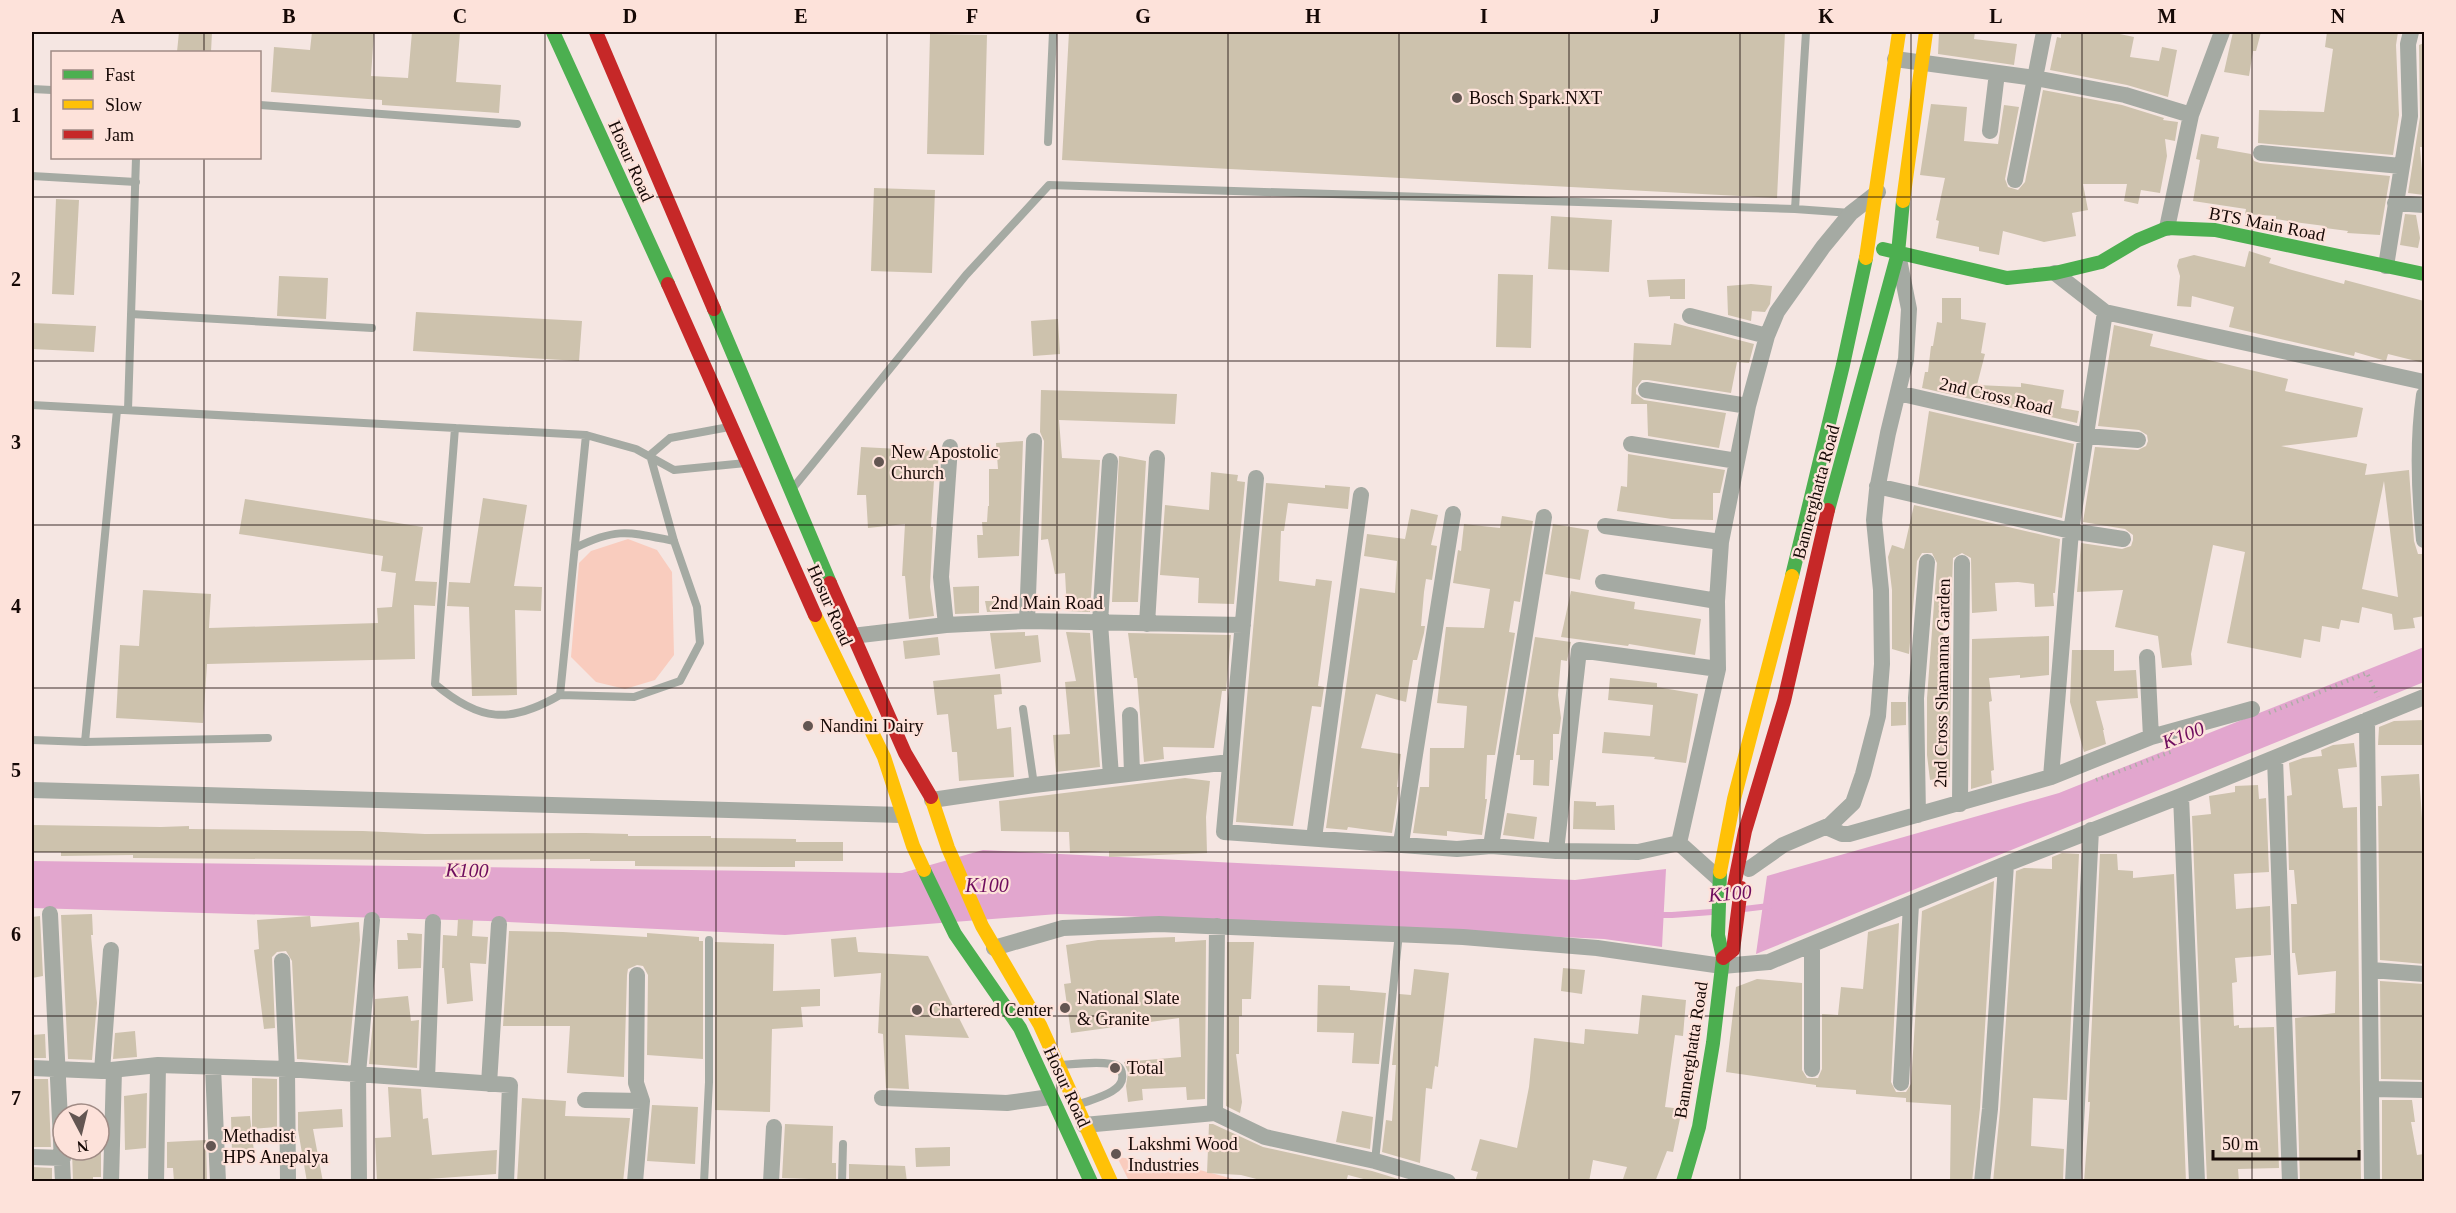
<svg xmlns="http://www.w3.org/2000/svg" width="2456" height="1213" font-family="'Times New Roman',serif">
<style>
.green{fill:#f9ccbe}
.water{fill:#e2a6ce}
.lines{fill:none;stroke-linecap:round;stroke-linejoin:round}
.stream{stroke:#e2a6ce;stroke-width:6}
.building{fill:#cdc2ad;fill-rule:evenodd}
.path{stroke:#afaca7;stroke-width:4;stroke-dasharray:1.5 4.5;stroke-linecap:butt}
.lane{stroke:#a5aaa3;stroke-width:8}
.street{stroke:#a5aaa3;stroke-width:16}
.fast{stroke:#4caf50;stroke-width:14}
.slow{stroke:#ffc107;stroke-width:14}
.jam{stroke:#c62828;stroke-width:14}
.jam-bridge{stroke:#c62828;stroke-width:14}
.grid{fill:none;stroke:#150805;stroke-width:1.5;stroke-opacity:0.55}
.poi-dot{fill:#635652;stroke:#fde2da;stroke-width:2}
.labels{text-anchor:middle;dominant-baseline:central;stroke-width:4.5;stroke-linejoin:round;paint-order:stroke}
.poi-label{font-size:18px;fill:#150805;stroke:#fde2da;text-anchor:start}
.street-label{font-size:18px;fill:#150805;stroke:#fde2da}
.water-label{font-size:20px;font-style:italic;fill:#6e0c5d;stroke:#fde2da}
.neatline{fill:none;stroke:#150805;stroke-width:2}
.grid-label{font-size:20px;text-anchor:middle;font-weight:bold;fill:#150805}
</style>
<rect width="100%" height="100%" fill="#f5e6e2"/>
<!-- green -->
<path class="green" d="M628,539l29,11 15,22 2,83 -19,25 -30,9 -29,-7 -25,-25 8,-94 12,-12z
M1117,1157l64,8 60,16h-112z"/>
<!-- water -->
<path class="water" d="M2424,647v35l-668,272 11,-78 292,-83z
M983,850l592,30 91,-11 -4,78 -58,-8 -483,-23 -63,-2 -273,21 -297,-14 -456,-13v-47l870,12z"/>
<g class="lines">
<!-- stream -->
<path class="stream" d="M1744,909l25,-3
M1657,915h15l40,-3"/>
</g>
<!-- building -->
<path class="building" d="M179,32h33l-1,20h-34z
M312,32h62l-3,44 37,2 4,-46h48l-4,50 45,3 -2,28 -117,-8v-5l-111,-8 3,-45 36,3z
M1069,32h716l-8,166 -715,-38z
M1939,32h36l-1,7 43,5 -3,21 -76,-11z
M2061,32h49l24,5 -4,20 29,4 3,-14 15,3 -9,47 -41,-12 -77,-15 7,-33 4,1z
M2233,32h28l-5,19h-3l-4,25 -25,-4z
M2327,32h71l-2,13 3,70 -6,40 -135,-12 1,-33 65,2 9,-63 -8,-2z
M930,34l57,1 -3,120 -57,-1z
M2424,43v104h-4l4,48 -16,-2 12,-76 -1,-72z
M2043,90l79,15 42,13 -1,2 15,2 -3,19 -10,-2 2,17 -7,37 -19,-3 -3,14 -14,-3 3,-17h-44l5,26 -16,3 4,23 -32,6 -41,-11 -4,24 -20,-4v-4l-43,-9 3,-17 -3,-1 9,-42 -25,-3 11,-71 36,3 -3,34 34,3 6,-39 15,2 -14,72 3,8 10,3 7,-8z
M2201,134l18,3 -2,11 34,6 3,7 6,2 130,13 -10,59 -33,-2 1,-2 -23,-3v-2l-31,-4 -18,-3v-3l-31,-2 1,-5 -53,-8 7,-41 -4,-1z
M874,188l61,2 -3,83 -61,-2z
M56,199l23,1 -5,95 -22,-1z
M2405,214l11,1 4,23 -2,10 -18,-3z
M1551,216l61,4 -3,52 -61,-3z
M2249,251l22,7 -2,5 23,7 52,14 1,-4 79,21v62l-36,-9 -2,7 -31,-9 -1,4 -125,-29 5,-20 -42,-11 -1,11 -14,-1 3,-30 -3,-10 2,-7 15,-4 51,12z
M1498,274l35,1 -2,73 -35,-1z
M279,276l49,2 -2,41 -49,-3z
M1685,279v20h-15v-3l-21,1 -2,-17z
M1751,284l21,2 -2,18 -5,8 -13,-1 -1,10 -23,-6 -1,-29z
M1942,298h19v21l25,4 -5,30 4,1 -8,31 44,2v-4l43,7 -3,18 18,3 -2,12 -155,-35 3,-16h3l3,-26h2l4,-24 5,1z
M416,312l166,9 -3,40 -166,-10z
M1058,319l2,35 -27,2 -2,-35z
M32,323l64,3 -2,26 -62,-3z
M1674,323l80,21 -5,19 -12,-1 -6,31 -83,-13h-6l-6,8v6l8,6 82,13 -7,35 -71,-12 -1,-32h-16l3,-61 37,2z
M2114,325l39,9 -3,12 138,33 -3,12 78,17 -6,29 -76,9 86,18 -2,11 44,-5 5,71 4,13h4l2,21v41l-11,2 2,10 -21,2 -2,-16 -30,-7 -3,16 -18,-3 -2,9 -17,-3 -2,16 -16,-3 -3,19 -74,-15 18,-91 -32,-7 -22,109 1,11 -30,3 -4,-32 -43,-9 8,-37 -46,2 4,-49 41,6 9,-3 2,-6v-5l-8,-6 -42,-7 12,-75 43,3 8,-4 2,-5 -1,-6 -8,-5 -41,-4zM2384,481l14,116 -36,-8z
M1041,390l136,4 -2,30 -116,-4 3,38 38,2 -10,152 -23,-1 -2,-38 -10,1 -7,-35 -7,1 3,-99 -4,-9z
M1929,411l145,33 -12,74 -144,-33z
M1023,441l-4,115 -41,2 -1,-23h6l-1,-13h5l1,-16h1v-37h9l-2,-26z
M861,447l78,4 -2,29h-3l-3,47h2l-3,60 4,29 -25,3 -4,-43h-3l3,-52 -37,4 -2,-33h-9z
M1628,454l97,16 -5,23h-7v27l-41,-1 -55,-8 4,-25 6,1z
M1119,456l27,5 -8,141h-26z
M1211,472l27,3 -1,6 8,1 -11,122 -36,-1 1,-25 -39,-3 5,-70 44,5z
M1266,483l59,5v-3l25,2 -2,22 -60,-6 -4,28h-3l-2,50 36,5 1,-7 16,2 -14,105 6,1 -3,20 -9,-1 -19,120 -57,-4z
M483,498l44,7 -13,81 28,1 -1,24 -26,-1 2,85 -45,1 -3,-89 -22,-1 2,-24 21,1z
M245,499l178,28 -8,54 22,1 -2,24 -21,-1 1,54 -208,5 -4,59 -87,-5 4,-73 19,1 4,-56 68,4 -2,34 169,-5 -1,-15 15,-1 4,-34 -15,-2 2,-15 -144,-22z
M1914,505l146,34 -5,54h-2l1,13 -19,1 -1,-23 -16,-2 -23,1 2,28 -25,2 -1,-55 -9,-5 -9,5 -2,57 -9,1 2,25h7l-1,136 -20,3 -3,-25v-57l10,-135 -5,-10h-10l-5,8 -8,93 -17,-5v-59l-4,-33 4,-12 12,4z
M1411,509l27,6 -7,30 6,1 -5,34 -6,-1 -2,13 -3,34h4l-1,7 -7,27h-4l-7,42 -30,-8 -15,54 40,6 -4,33h2l-7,46 -44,-6 -1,3 -21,-2 34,-240 35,5 2,-32 -33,-5 3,-22 38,5z
M1502,516l31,5 -13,81 -6,-1 -5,31 6,1 -20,122h-8l-2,44h2l-5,36 -35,-4v5l-34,-3 7,-46h9l1,-39h34l3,-42 -30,-3 9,-76 38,1 6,-39 -37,-6 5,-33 3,1 3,-27 36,4z
M1553,524l36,6 -9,50 -35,-6z
M979,586v27l-24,1 -2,-27z
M1571,591l64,11 -1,7 67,10 -6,36 -66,-11 -1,2 -67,-9z
M985,601h32v10l-30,1z
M1025,632v4l13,-1 3,27 -46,7 -5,-36z
M1066,632l24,1 10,134 -44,5 -3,-37 17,-1 -5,-52 11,-1z
M1128,633l103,2 -5,56h-4l-8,57 -51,-1 1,12 -20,3 -7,-84h-3z
M2049,636v39l-29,3v-3l-31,3 3,23 -3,1 5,68 -3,1 1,12 -21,6 1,-150z
M938,637l2,18 -35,4 -2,-18z
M1535,637l36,5 -4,19 -6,-1 -3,35 3,23 -2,16h-6v26h-3l-1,26 -16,-1 1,-25h-14v-5h-4z
M2072,650h42v21l22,-1 2,28 -42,3 8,29h-1l3,14 -22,8 -14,-50z
M1000,674l2,20 -8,1 3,34 14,-2 3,50 -55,4 -2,-29h-5l-4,-38 -11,1 -4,-34z
M1610,678l47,5v4l41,7 -12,69 -32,-4 1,-2 -53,-4 2,-21 46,4 3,-31 -45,-5z
M1891,702h15v23l-15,1z
M2424,720v25h-46l1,-18 15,-6z
M2354,743l3,24 -19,2 5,39 14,-1 4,375h-61l-5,-164 40,-5 1,-42 -38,4 -3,-22h-3l-1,-49h6l-3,-34h-5l-2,-74 5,-1 -3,-32 14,-5 19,-2 -1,-6 12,-5z
M2419,774l5,74v116l-44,-4 -2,-154h4l-1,-30z
M1185,778l25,3 -4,36 1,36 -98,4v-6l-39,2 -1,-21 -68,-1 -2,-30z
M2258,785l1,14 7,-1 3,74 -35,2 2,35 34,-3 1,49 -36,3 2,24 -5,1 2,43 5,-1v3l35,-1 5,141 -41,1 1,13h-32l-15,-366 19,-2 -2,-18 26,-4v-6z
M1574,801l22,1v4l18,-1 1,25 -42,-1z
M1507,813l30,4 -3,22 -31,-4z
M32,825l129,2 28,-1v3l174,2 62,3 160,-1 43,1v2h83v2l85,1v3h47v19h-48v6h-24l-136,-1v-5h-45v-2l-180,1 -277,-2v-3l-72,1v-4h-29z
M2062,853l17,1 -12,246 -34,-2 -2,48 33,3 -1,33h-70l7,-72 16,-239 8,-3 28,1v-12z
M2100,854h17l1,16 15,1v7l41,-4 12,308h-102l6,-80h-2z
M1994,881l-14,227 -8,74h-22l1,-77 -45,-3v-4l-50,-4v-4l-40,-3v-2l-90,-13 10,-85 21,-8 45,4v87l5,8h11l4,-9v-55l16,1 3,-28 22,2 5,-57 31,-9 -8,159 5,10h10l5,-8 11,-173z
M92,914l1,21h-2l6,68 -5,57 -24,-1 -7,-144z
M40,916l3,60 -11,2v-61z
M310,916l1,11 48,-5 1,18 -12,123 -51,-4 -5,-98 -6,-10 -9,1 -5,5 3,71 -11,1 -10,-79 5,-1 -2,-29z
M458,919l15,1 -1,16 16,1 -2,27 -16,-1 3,38 -26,3 -3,-36h-2l1,-33 14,1z
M509,931l54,1 84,5v-4l52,4v4h4v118l-56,-4 1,-80 -5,-9 -6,-1 -9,4 -1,6 -3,102 -57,-4 3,-47h-67z
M407,933l15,1 -1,34 -23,1 -1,-29h11z
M856,937l2,15 70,4 41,82 -64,-3 4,54 -23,-1 -3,-54 -5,-1 3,-60 -47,4 -3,-38z
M1175,937v5l31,-2 -1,159 -18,1 -1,-13 -44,2 1,11 -15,2 -2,-16 2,-14 -4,-10 57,-5 -2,-39 -108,15 -7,-49 7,-1 -5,-38 32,-5z
M715,942l59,2 -1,47 47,-2v17l-19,1 2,20 -31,2 -2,83 -55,-2z
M1227,942h27l-3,57h-9v17h-3v38h-3l6,48 -2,11 -14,-7z
M1563,968l22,2 -3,24 -21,-3z
M1414,969l35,4 -11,94 -3,-1 -3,23 -6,-1 -6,75 -38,-11 4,-32 6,1 4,-56h-4l7,-71 12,1z
M2380,981l44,3v96l-43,-1z
M1318,985l32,1v4l36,3 -7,71 -27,-1 2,-30 -37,-1z
M1642,995l44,5 -3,36 -8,-1 -10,72 17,2 -9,43 -6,-1 -12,31h-33l5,-15 -34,-7 -4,22h-114l3,-10 -7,-2 9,-31 37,9 12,-61 5,-49 50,6 1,-15 53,5z
M408,996l3,25 8,-1 -2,48 -48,-4 6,-65z
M135,1031l2,26 -24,2 2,-26z
M45,1034l1,24h-14v-23z
M252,1078l25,1v48l-25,2z
M34,1079h14l3,68h-19z
M388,1087l33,2 2,30 5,-1 4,37 65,-5 -1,24 -68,5v3h-51l-2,-44 16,-1z
M147,1093l-1,55 -21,2 -1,-54z
M522,1098l44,3 -1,15 65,2 -7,64h-106z
M2382,1100h30l3,22h-4l6,33 7,-1v28h-42z
M652,1105l46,2 -3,57 -48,-3z
M342,1109l1,18 -30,2 10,53h-16l-9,-52v-18z
M1342,1111l31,6 -3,32 -34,-7z
M250,1116l4,36 -22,1 -1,-36z
M785,1124l48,2 -1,37h4v17l-54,-2z
M1209,1124h4l50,23 109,24 36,11h-33l-27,-7 -2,7h-78l-27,-7 -34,-2z
M206,1140l1,41 -33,1 -1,-14h-6v-26z
M950,1147v19l-34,1 -1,-19z
M72,1150l29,1v26h-8v5h-20z
M849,1164l56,2 2,16h-58z
M32,1167l20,1v14h-20z"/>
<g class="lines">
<!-- path -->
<path class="path" d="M2269,713l98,-40 11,24
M2096,780l77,-29"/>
<!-- lane -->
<path class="lane" d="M32,89l20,1
M260,105l257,19
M1048,142l5,-110
M32,176l104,6
M1795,209l11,-177
M131,314l241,14
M32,405l554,30 50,14 38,21 72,-7
M128,410l8,-252
M455,428l-20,256c45,38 75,40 125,11l26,-260
M650,455l20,-17 59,-11
M793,488l173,-213 83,-90 746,24 56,4
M575,548c42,-21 54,-16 99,-7
M560,695l74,2 46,-16 20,-38 -3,-36 -23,-66 -24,-86
M1023,709l11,76
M32,740l53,2 183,-4
M85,742l32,-332
M1061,1065c13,-1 46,-5 57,1 2,1 4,5 4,8 4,18 -29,25 -42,30
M1375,1161l24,-228
M704,1182l5,-100v-142
M842,1182l1,-38"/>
<!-- street -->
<path class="street" d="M1895,59l140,19 90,17 66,20
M1990,131l7,-58
M2261,153l140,13
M2015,180l29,-148
M2395,203l29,2
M2167,228l24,-113 31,-83
M2386,266l24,-150 -2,-72 3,-12
M2055,273l50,39 319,70
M1690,316l77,20
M1646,390l102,16
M1898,393l188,43 52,4
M2424,395c-7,48 -5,96 0,145
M1631,444l106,17
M1110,461l-10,162 11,153
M1256,478l-32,354 233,17 34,-3 65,5 82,1 41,-9
M1877,486l194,45 52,8
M1605,526l116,16
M1603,582l114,19
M1027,621l7,-180
M1147,624l10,-166
M946,625l-5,-48 9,-130
M852,636l94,-11 81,-4 216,4
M2147,657l4,80
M1130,715l2,58
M2367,720l5,462
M2275,758l15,424
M2051,777l20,-246 34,-219
M32,790l869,25
M2181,796l16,386
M932,800l102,-15 196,-23
M1960,804l2,-241
M1918,815l-2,-117 11,-136
M1826,827l16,7h7l202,-57 100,-40 101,-28
M1314,838l47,-343
M1401,843l52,-329
M1679,843l39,-174 -1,-68 4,-59 27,-136 19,-70 10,-24 46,-65 28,-34 27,-21
M1679,843l39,35
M1491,846l53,-329
M1556,851l23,-201 139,19
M1749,869l34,-24 47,-20 23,-22 10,-29 15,-58 4,-52 -1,-74 -7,-70 3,-30 11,-57 18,-74 3,-50 -10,-50
M50,914l13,268
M994,948l69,-20 96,-4 304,13 134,11 125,18 47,-4 237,-98 175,-68 243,-99
M282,961l5,108 1,113
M2371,970l53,4
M213,1067l5,115
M32,1068l70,3 56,-6 129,4 223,16 -4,97
M1812,1069v-124
M102,1071l9,-121
M427,1079l6,-157
M1901,1083l10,-178
M489,1084l10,-160
M2372,1089l52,1
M882,1098l125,5 43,-6
M585,1100l57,1
M1215,1113l2,-187
M1084,1125l131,-12 50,24 110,24 73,21
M32,1157l31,1
M111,1182l3,-112
M156,1182l2,-117
M359,1182l-1,-109 14,-153
M635,1182l7,-81 -6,-18 1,-108
M771,1182l3,-55
M1982,1182l8,-73 16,-245
M2073,1182l18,-352"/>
<!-- fast -->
<path class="fast" d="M553,32l115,252
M1883,249l124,29 48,-5 46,-11 37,-22 29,-12 48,2 209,44
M714,309l116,274
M1828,510l70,-257 5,-52
M1792,576l51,-211 23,-107
M924,870l31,64 65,94 71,154
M1683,1182l16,-55 14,-84 10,-85 -5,-23 2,-63"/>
<!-- slow -->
<path class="slow" d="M1903,201l23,-169
M1866,258l33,-226
M815,615l69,142 29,89 11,24
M931,797l17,51 34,78 58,99 71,157
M1720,872l14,-73 58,-223"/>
<!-- jam -->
<path class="jam" d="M596,32l118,277
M668,284l147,331
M830,583l75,170 26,44
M1734,886l11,-55 39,-130 44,-191"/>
<!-- jam-bridge -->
<path class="jam-bridge" d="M1723,958l10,-8 8,-62"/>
</g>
<!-- grid -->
<path class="grid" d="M204,32v20M374,32v1150M545,32v1150M716,32v1150M887,32v1150M1057,32v1150M1228,32v1150M1399,32v1150M1569,32v1150M1740,32v1150M1911,32v1150M2082,32v1150M2252,32v1150M204,158v1024M32,197h2392M32,361h2392M32,525h2392M32,688h2392M32,852h2392M32,1016h2392"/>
<!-- markers -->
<g class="poi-dot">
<circle cx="1457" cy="98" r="6"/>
<circle cx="879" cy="462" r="6"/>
<circle cx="808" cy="726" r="6"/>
<circle cx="1065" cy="1008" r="6"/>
<circle cx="917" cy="1010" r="6"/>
<circle cx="1115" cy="1068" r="6"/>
<circle cx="211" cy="1146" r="6"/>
<circle cx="1116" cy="1154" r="6"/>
</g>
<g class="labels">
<!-- poi labels -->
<g class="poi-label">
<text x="1469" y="98">Bosch Spark.NXT</text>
<text x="891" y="452">New Apostolic<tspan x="891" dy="21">Church</tspan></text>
<text x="820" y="726">Nandini Dairy</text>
<text x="1077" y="998">National Slate<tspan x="1077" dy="21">&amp; Granite</tspan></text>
<text x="929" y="1010">Chartered Center</text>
<text x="1127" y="1068">Total</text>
<text x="223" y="1136">Methadist<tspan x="223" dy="21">HPS Anepalya</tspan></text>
<text x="1128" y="1144">Lakshmi Wood<tspan x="1128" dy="21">Industries</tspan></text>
</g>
<!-- street labels -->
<g class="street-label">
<text transform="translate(631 161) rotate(66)">Hosur Road</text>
<text transform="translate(2267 224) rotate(11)">BTS Main Road</text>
<text transform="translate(1996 396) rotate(13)">2nd Cross Road</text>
<text transform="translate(1816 492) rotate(-75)">Bannerghatta Road</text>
<text x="1047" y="603">2nd Main Road</text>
<text transform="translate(830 605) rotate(66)">Hosur Road</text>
<text transform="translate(1942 683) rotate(-89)">2nd Cross Shamanna Garden</text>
<text transform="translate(1691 1050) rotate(-81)">Bannerghatta Road</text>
<text transform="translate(1067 1087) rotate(65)">Hosur Road</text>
</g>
<!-- water labels -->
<g class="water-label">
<text transform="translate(2183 735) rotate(-21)">K100</text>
<text transform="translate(467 870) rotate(1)">K100</text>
<text x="987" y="885">K100</text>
<text transform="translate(1730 893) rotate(-5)">K100</text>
</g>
</g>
<!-- border -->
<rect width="2456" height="1213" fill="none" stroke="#fde2da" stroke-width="66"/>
<!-- legend -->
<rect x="51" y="51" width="210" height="108" fill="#fde2da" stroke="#a08b85" stroke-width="1.5"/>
<rect x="63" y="70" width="30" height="9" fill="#4caf50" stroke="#a08b85" stroke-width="1.5"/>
<text x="105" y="81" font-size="18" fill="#150805">Fast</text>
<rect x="63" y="100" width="30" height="9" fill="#ffc107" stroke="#a08b85" stroke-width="1.5"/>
<text x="105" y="111" font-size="18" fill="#150805">Slow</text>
<rect x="63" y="130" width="30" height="9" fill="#c62828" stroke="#a08b85" stroke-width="1.5"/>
<text x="105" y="141" font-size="18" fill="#150805">Jam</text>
<!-- north arrow -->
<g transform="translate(81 1132) rotate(173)"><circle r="28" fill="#fde2da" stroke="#a08b85" stroke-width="1.5"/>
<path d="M0-4.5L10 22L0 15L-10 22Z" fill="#635652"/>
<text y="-9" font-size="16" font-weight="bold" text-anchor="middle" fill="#150805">N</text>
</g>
<!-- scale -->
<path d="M2213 1150v9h146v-9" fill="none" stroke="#150805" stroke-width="3"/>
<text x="2222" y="1150" font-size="18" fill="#150805" stroke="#fde2da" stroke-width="4.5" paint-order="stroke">50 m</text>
<rect x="33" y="33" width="2390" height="1147" class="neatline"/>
<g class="grid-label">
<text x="118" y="23">A</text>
<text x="289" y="23">B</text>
<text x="460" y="23">C</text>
<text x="630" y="23">D</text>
<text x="801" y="23">E</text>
<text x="972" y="23">F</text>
<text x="1143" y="23">G</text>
<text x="1313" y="23">H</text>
<text x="1484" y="23">I</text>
<text x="1655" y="23">J</text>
<text x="1826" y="23">K</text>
<text x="1996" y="23">L</text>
<text x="2167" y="23">M</text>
<text x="2338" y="23">N</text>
<text x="16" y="122">1</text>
<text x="16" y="286">2</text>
<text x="16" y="449">3</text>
<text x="16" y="613">4</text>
<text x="16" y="777">5</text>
<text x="16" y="941">6</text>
<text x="16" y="1105">7</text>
</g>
</svg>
